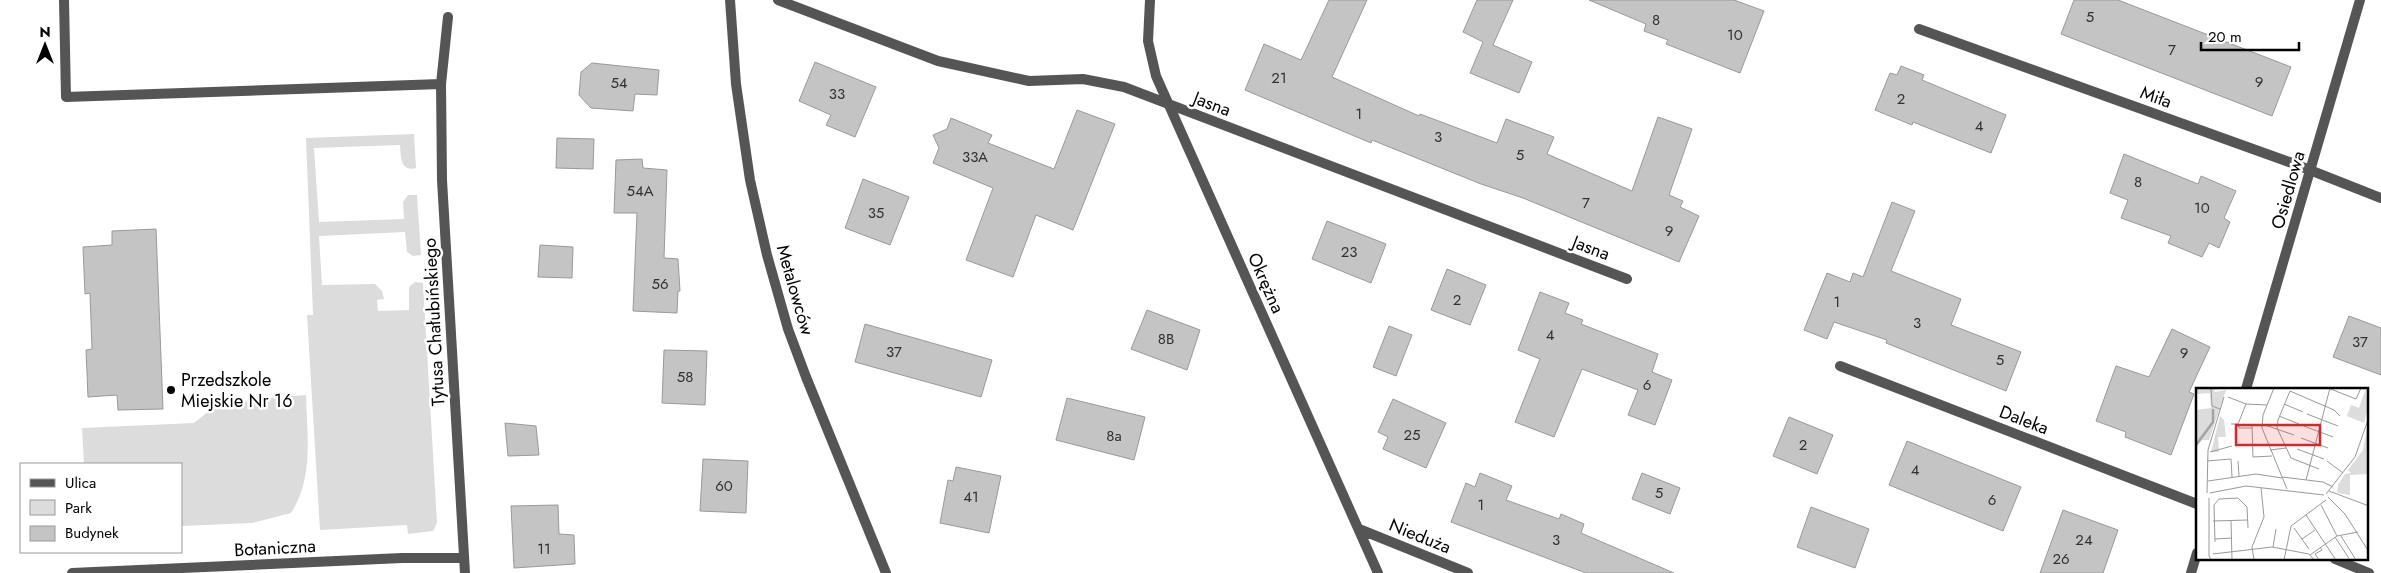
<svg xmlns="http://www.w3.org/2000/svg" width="2381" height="573" font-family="Jost,sans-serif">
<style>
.green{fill:#dcdcdc}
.building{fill:#c4c4c4;stroke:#999}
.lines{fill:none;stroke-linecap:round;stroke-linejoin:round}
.minor{stroke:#555;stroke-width:10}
.poi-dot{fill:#000;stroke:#fff;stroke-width:2}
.labels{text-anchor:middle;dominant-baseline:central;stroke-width:5;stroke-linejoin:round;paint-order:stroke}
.number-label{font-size:15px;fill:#313131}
.street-label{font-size:18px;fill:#000;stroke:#fff}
.poi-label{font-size:18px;fill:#000;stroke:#fff;text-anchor:start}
.inset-river{fill:none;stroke:#a3a3a3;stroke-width:2.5}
.inset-road{fill:none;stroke:#999;stroke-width:1}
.view{fill:#d62828;fill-opacity:0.15;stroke:#d62828;stroke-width:2.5}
.inset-edge{fill:none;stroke:#000;stroke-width:2.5}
</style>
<rect width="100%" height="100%" fill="#fff"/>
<!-- green -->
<path class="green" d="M414,134l2,34c-16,4 -15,-12 -16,-23l-86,3 5,74 85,-3 -1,-17 5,-7h9l4,60 -8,1 -6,-4 -2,-20 -86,4 3,49 53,-1 7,7 2,8 -7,1 1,11 31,-1v-23l6,-5 8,1 14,240 -4,8 -25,3 -1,-9 -87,5 -13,-215h6l-7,-177z
M306,395c1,40 8,83 -15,118l-39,10 -71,3v-62h-97l-2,-36 112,-5 20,-16 53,-9z"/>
<!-- building -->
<path class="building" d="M1329,0h38l-35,77 87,39 1,-2 77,29 9,-24 48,18 -7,17 85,37 26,-74 34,12 -23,66 14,6 -3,6 19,9 -20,46 -156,-64 -42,-14 -109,-44 -1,3 -126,-53 19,-46 37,16z
M1477,0h36l-20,45 39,17 -13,31 -49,-20 13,-31 -20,-10z
M1589,0h145l30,11 -24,62 -74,-29 2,-4 -24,-9 2,-7z
M2074,0h44l173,67 -19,49 -211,-82z
M815,62l61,25 -21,50 -29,-12 5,-10 -32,-14z
M592,63l67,7 -2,25 -22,-1 -2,17 -42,-3 -12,-13 2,-23z
M1901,66l23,9 -2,5 84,35 -15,38 -78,-31 -1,3 -37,-15 15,-37 7,2z
M1077,110l38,14 -42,106 -37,-15 -23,62 -47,-17 27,-72 -60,-25 6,-15 -6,-13 14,-6 4,-11 41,17 -4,8 66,26z
M557,138l37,1 -1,30 -37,-1z
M2124,154l74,30 3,-8 35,15 -12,27 6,4 -11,26 -10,-5 -7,14 -34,-14 3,-7 -50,-18 7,-18 -18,-7z
M642,159l1,9 24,2 -3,88 14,1 2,32h-2l-1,22 -44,-2 4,-98h-23l2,-53z
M863,179l46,18 -19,48 -45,-17z
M1892,202l23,9 -24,60 70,28 -10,26 70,27 -15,39 -120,-48 1,-3 -53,-18 -7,17 -23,-9 23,-57 23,9 3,-9 10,4z
M1327,221l59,23 -15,39 -59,-24z
M156,229l7,180 -45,1 -1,-15 -29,2 -2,-47 6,-1 -2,-56 -5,1 -2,-47 29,-2v-14z
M540,245l33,2 -1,31 -34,-1z
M1447,269l39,16 -16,40 -39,-15z
M1540,292l29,11 -4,10 18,7 -2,4 77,30 -6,18 20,8 -17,45 -27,-10 10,-25 -56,-21 -28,68 -39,-15 25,-63 -22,-9z
M1147,310l53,20 -13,40 -56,-21z
M2349,316l32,12v47l-48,-18z
M865,324l127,36 -11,37 -126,-35z
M1389,326l23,9 -16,41 -23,-9z
M2172,329l38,18 -21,45 5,2 -23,61 -46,-18 1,-5 -30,-11 20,-55 33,11z
M664,350l43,1 -2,54 -43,-2z
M1067,398l78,19 -11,43 -78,-20z
M1393,399l53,24 -20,45 -43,-19 5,-12 -10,-5z
M1789,417l44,18 -16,39 -44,-18z
M505,423l31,3 3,29 -31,1z
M1907,441l114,46 -18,44 -114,-46z
M703,459l45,2 -2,52 -46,-2z
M956,467l45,9 -12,57 -49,-10 8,-43 5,1z
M1480,473l32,13 -6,14 53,19 2,-5 23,10 -3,9 93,40h-88l-135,-51 15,-39 9,4z
M1642,473l38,15 -10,26 -38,-15z
M558,505l1,29 15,1 1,29 -61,4 -3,-62z
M1811,507l58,22 -14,39 -58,-21z
M2063,510l55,20 -15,43h-63z"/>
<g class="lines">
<!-- minor -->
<path class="minor" d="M64,0l2,97 375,-13
M730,0l6,84 14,96 17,75 21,74 18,48 80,196
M778,0l160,61 91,20 54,-2 41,8 503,192
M1150,0l-2,41 8,35 222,497
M448,17l-7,67 1,96 23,393
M1919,29l373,134 89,35
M1840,366l357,138
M2246,389l114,-389
M1359,529l109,44
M2335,559l34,14
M72,573l330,-15h61
M2191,573l6,-20"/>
</g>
<!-- markers -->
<circle class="poi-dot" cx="171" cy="390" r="5"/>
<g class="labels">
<!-- number labels -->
<g class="number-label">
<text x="2090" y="17">5</text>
<text x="1656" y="20">8</text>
<text x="1735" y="35">10</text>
<text x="2172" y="50">7</text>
<text x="1279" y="78">21</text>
<text x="2259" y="82">9</text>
<text x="619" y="83">54</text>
<text x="837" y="94">33</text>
<text x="1901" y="99">2</text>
<text x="1359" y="114">1</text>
<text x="1979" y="126">4</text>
<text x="1438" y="137">3</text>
<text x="1520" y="155">5</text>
<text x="975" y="157">33A</text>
<text x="2138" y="182">8</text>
<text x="640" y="191">54A</text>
<text x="1586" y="203">7</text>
<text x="2202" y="208">10</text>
<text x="876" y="213">35</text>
<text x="1669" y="231">9</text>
<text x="1349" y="252">23</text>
<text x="660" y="284">56</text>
<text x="1457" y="300">2</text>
<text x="1837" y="302">1</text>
<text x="1917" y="323">3</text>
<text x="1550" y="335">4</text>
<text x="1166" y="339">8B</text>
<text x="2360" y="342">37</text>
<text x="894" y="352">37</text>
<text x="2184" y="353">9</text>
<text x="2000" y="360">5</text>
<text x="685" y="377">58</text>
<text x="1647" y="385">6</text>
<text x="1412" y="435">25</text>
<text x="1114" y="436">8a</text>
<text x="1803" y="445">2</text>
<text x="1915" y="470">4</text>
<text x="724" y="486">60</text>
<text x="1659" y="493">5</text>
<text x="971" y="497">41</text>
<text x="1992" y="500">6</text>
<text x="1481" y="505">1</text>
<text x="1556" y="540">3</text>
<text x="2084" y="540">24</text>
<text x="544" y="549">11</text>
<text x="2061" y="559">26</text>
</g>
<!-- street labels -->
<g class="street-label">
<text transform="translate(2156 97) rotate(20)">Miła</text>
<text transform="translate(1212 104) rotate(21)">Jasna</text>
<text transform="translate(2288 190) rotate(-74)">Osiedlowa</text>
<text transform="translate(1591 248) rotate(21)">Jasna</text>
<text transform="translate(1266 283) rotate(66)">Okrężna</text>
<text transform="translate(795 290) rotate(74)">Metalowców</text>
<text transform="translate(434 322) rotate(-93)">Tytusa Chałubińskiego</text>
<text transform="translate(2024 420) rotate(21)">Daleka</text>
<text transform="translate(1420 536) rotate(22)">Nieduża</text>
<text transform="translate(275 548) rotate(-3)">Botaniczna</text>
</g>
<!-- poi labels -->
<g class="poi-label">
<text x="181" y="380">Przedszkole<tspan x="181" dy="21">Miejskie Nr 16</tspan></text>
</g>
</g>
<!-- overview -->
<g transform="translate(2196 388)">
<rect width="172" height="172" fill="#fff"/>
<path d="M0,0h34l-16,2 1,2 11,-2 -17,50h-7l-6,7v-37l15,-2 -1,-15 -14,1zM170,0l2,20 -4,15 -17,-7 4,-11 8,3zM24,28l4,4 2,17h-8l1,15h-8zM172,35v51l-18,1v20l-13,-2 1,-8 7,-11 6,-1 -3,-3 15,-20z" fill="#dcdcdc"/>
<path class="inset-river" d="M0,57l17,-23v-13"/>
<path class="inset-road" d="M15,0l1,18 8,3M78,0l-11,27 -1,13 25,61M132,0l28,11 5,-11M32,9l18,7 21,1M88,16l19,8M111,26l31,12M83,28l20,8M35,36h7l8,-20M42,36l1,4h13M66,36l32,11M56,37l1,32 19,-1M108,38l29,11M105,50l27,10M101,61l27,10M74,62l16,-2M14,64l22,-6M11,73l24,-2 1,18M42,73l1,15M131,73l16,12M123,81l-28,-11 -14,-30 1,-8 12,-29 44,19 6,6M86,89l41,5 10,5M110,92l24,-92M12,93l48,-7 26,4M133,103l40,15M11,105l1,-43 16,-53M14,105l36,-7 78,9M130,106l29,-37 14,-40M132,109l17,17 24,38M13,110v58l2,4M125,117l16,31M110,127l30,45M17,133l35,-1M35,133l1,39M98,140l15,21M145,148l15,24M139,149l15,23M19,151l17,-1M106,151l13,-9M19,154l-1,-37 5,-6 19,-1 9,9 1,21M77,159l3,-18M17,166l59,-7 37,7 5,6M114,167l27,-19 21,-4M58,172l-2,-13 12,-30 -3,-29M88,172l7,-34 35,-26M123,172l-4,-6 7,-4 -2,-3"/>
<path class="view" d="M40,37h84v20h-84z"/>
<rect width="172" height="172" class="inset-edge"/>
</g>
<!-- legend -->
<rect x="20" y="463" width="162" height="90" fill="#ffffff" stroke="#999999"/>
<rect x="30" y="479" width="25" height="8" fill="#555555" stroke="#999999"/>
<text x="65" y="488" font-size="15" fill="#000000">Ulica</text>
<rect x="30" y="500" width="25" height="15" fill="#dcdcdc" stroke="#999999"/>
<text x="65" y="513" font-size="15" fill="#000000">Park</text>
<rect x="30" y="526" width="25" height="15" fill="#c4c4c4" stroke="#999999"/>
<text x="65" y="538" font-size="15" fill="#000000">Budynek</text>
<!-- north arrow -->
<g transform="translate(45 45)" stroke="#ffffff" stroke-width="4" paint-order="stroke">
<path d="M0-4L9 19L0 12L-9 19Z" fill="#000000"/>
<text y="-8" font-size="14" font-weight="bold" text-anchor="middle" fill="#000000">N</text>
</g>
<!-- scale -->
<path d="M2201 42v8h98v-8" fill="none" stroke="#000000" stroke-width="2.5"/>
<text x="2208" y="42" font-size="15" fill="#000000" stroke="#ffffff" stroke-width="4" paint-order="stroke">20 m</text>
</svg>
